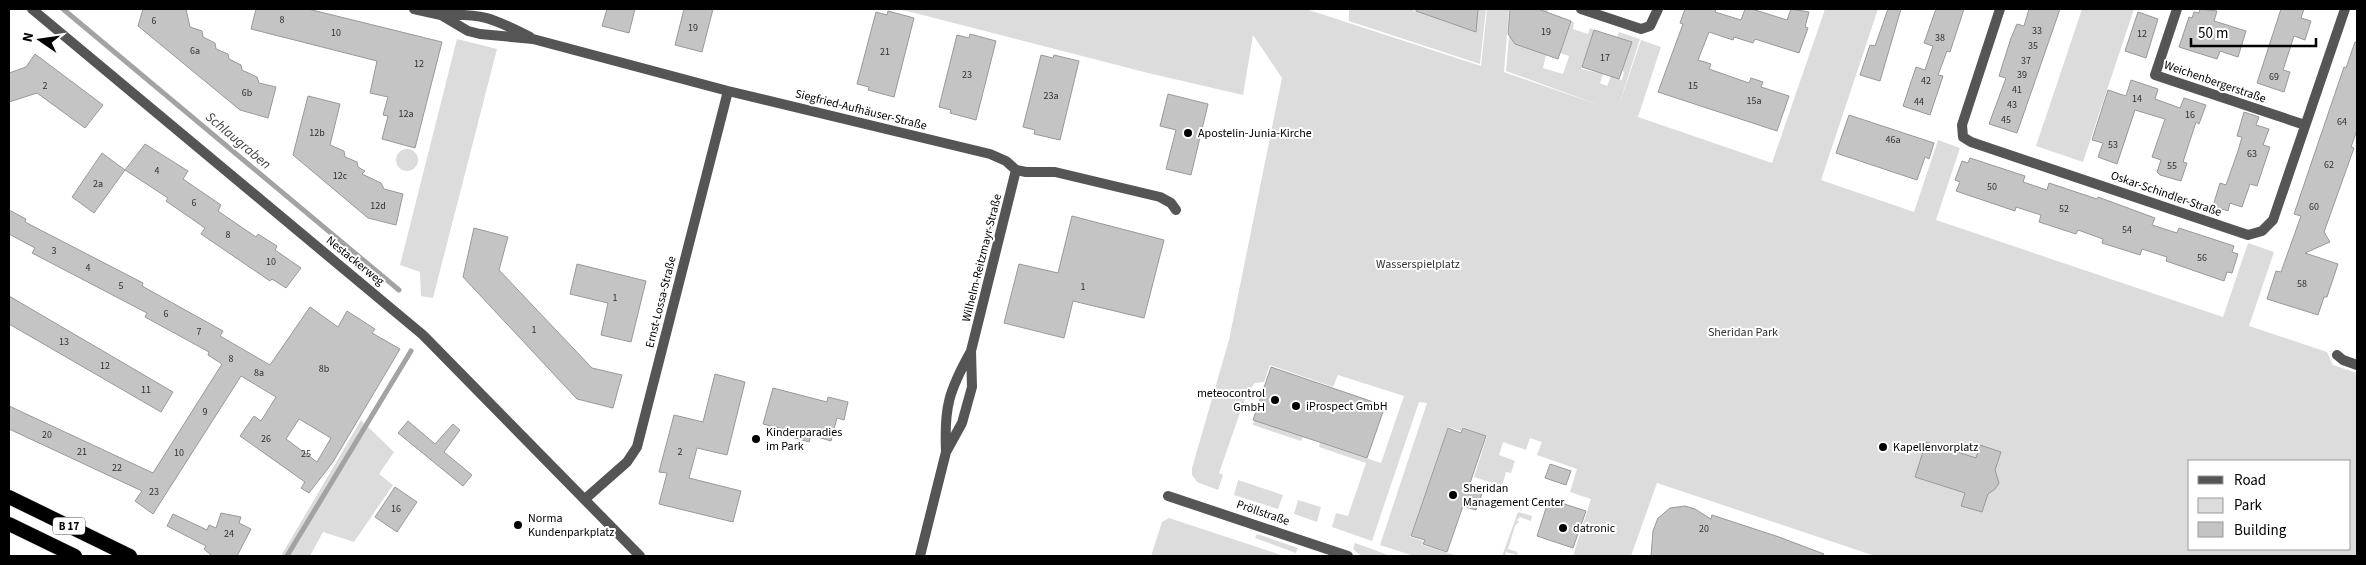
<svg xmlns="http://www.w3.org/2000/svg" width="2366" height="565" font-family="'Source Sans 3',sans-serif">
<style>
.green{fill:#dcdcdc;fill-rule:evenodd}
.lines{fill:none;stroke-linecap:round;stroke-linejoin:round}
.stream{stroke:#a3a3a3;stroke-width:5}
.building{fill:#c4c4c4;stroke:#999;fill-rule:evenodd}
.trunk-casing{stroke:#dbdbdb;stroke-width:15}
.minor{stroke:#555;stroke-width:10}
.tertiary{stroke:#555;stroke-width:10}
.trunk{stroke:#000;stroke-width:14}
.poi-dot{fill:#000;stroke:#fff;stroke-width:2}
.labels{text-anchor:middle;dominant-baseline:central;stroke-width:4;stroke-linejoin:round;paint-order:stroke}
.number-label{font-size:10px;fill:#313131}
.shield{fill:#fff;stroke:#4c4c4c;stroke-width:1}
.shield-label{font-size:11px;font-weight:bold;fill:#000}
.street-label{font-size:12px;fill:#000;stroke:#fff}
.poi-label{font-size:12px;fill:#000;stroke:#fff;text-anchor:start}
.park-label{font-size:12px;fill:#333;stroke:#fff}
.water-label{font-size:14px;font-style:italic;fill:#444;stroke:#fff}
</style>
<rect width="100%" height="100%" fill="#fff"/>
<!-- green -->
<path class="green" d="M899,9h407l175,57 6,-57h22l-5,63 98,34 -96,-35 3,-35 6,6 12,-33h22l-2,5 -14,-5 -15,36 28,10 -3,13 20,6 6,-18 -9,-3 11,-32 3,1 -1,7 15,5 2,-6 4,2 -13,39 22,5 -3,9 7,3 4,-10 11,4 2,-8 -2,-1 10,-29 -15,-5 2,-5 21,7 -23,72 24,-71 20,7 -23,70 134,46 53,-154h53l-57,171 93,32 24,-72 22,8 -24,72 287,97 25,-74 26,9 -25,74 78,26 6,13 24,8v183h-482l-218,-73 -26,73h-58l18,-57 -21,-7 7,-23 -40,-14 5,-13 -12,-4 -4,12 -23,-8 -4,13 16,6 -4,12 -5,-1 -4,14 -28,-9 13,-41 -24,-9 -2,4 -13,-4 -38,110 13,4 -1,4 36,11h-44l-34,-11 47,-142 -8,-1 -47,139 -40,-14 4,-14 12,3 18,-53 -47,-16 1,-4 61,20 23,-67 -66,-21 -5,12 -63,-22 -6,17 -9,1 -8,10 -28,80 4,2 -5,15 -21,-8 -5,-7v-7l37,-128 53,-262 -29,-43 -10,60 -95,-22zM2190,461h160v88h-160z
M1349,9h60l67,23 2,-23h8l-6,55 -131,-43z
M2082,9h52l-51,153 -47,-16z
M457,39l40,10 -64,249 -12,-2 -1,-24 -20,-7z
M396 160a11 11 0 1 1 22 0a11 11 0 1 1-22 0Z
M361,420l33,32 -15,22 14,11 -39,57 -31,-10 -13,24h-29z
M1254,420l49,17 -2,4 -48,-16z
M1238,480l45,15 -5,14 -44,-14z
M1298,500l23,7 -4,15 -23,-8z
M1518,512l14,4 -1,5 -11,-4 -3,3 2,2 -4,4 -7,23 10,3 -1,3 -11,-3 -1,4h-3z
M1169,518l115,38h-133l11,-34z
M1257,534l41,14 -2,5 -41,-15z
M1355,543l36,13h-30l-8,-7z"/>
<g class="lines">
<!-- stream -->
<path class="stream" d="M63,9l336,281
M287,556l124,-205"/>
</g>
<!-- building -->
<path class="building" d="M143,9h43l4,18 12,4 1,6 12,6 1,6 12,5 1,5 12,6 1,5 15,7 2,6 17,4 -8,31 -28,-8 -102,-84z
M256,9h52l134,33 -27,106 -33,-9 6,-23 -5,-1 5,-18 -18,-4 7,-32 -126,-32z
M607,9h28l-6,24 -27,-7z
M684,9h29l-11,43 -27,-7z
M1416,9h62l-2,23 -60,-21z
M1510,9h28l33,12 -13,38 -43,-15 -7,-10z
M1685,9h31l-1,3 26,8 4,-11h7l35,11 4,-11 18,3 -4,15 3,1 -9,25 -44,-14 -2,4 -19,-6 -1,3 -24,-8 -11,28 13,4 -2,5 40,14 2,-5 12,4 -2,5 28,9 -12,35 -119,-39 25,-68 -3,-1z
M1888,9h13l-21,72 -20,-6 10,-30 5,1z
M1936,9h28l-14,43 -3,-1 -9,24 5,1 -13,39 -27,-9 13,-39 9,3 8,-24 -9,-3z
M2029,9h31l-43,124 -28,-9 17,-46 -7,-2 12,-38 6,-14 7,2z
M2200,9l17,2 -3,10 32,10 -8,26 -18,-6 -3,8 -38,-12 10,-30 3,1 2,-6 5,1z
M2281,9h23l-3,9 10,3 -6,19 -11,-4 -11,34 7,2 -6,20 -27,-9z
M888,11l26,7 -20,79 -26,-7 1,-3 -12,-3 19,-72 11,3z
M2138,12l20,7 -12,39 -21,-7z
M1594,30l38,12 -13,37 -37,-12z
M970,34l26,7 -20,79 -26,-7 1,-3 -12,-3 18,-72 12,3z
M2355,42l2,1v87l-6,17 3,1 -30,84 6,10 -25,11 33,11 -11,33h-3l-6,18 -51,-16 9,-28 5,1 20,-56 -7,-2 50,-147 2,1z
M35,54l68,51 -18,23 -48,-35 -28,9v-29l17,-6z
M1041,55l12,3 1,-3 25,6 -19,79 -26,-6 1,-4 -12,-3z
M2131,80l27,9 -3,10 25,9 4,-10 22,7 -7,19 -3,-2 -13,40 4,1 -6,18 -21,-6 -3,-3 4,-12 -9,-3 13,-38 -30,-9 -18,54 -19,-7 5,-14 -11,-3 16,-50 18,6z
M1168,94l40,10 -17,71 -25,-6 10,-39 -16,-4z
M308,96l32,8 -10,41 14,6 1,6 12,5 1,5 7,4 -3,3 19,9 3,6 19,5 -7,31 -28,-7 -75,-63z
M2244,112l15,5 -3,8 13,4 -6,16 7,2 -13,39 -7,-2 -8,23 -12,-4 -2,8 -15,-5 7,-23 6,2 12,-34 4,-14 -5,-1z
M1849,115l85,28 -5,16 -4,-2 -8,23 -81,-27z
M145,144l43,27 -5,8 38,26 -3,6 38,26 2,-3 19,12 -2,4 26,18 -15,20 -14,-9 -2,2 -69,-47 4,-6 -39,-27 2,-3 -43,-28z
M102,153l23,17 -31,43 -22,-16z
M1970,158l55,18 -2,6 24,8 2,-7 48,16 1,-2 57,21 -3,7 25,8 2,-5 55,18 -2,6 6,2 -6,19 -5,-1 -3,9 -58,-20 1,-4 -25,-8 -2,6 -38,-12 1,-4 -25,-9 -2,4 -37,-12 2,-7 -25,-8 -1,4 -59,-20 4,-9 -5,-2 7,-19 6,2z
M9,210l17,9 -1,3 118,61 -1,3 81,45 -3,5 50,29 40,-58 28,20 9,-16 28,18 -3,4 28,16 -67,113 -24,31 -8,-5 4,-6 -65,-46 14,-20 7,5 15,-24 -35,-21 -88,138 -18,-13 7,-10 -133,-62v-23l144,67 69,-109 -14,-9 1,-3 -64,-35 2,-4 -115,-60 3,-5 -26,-14zM299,419l32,19 -14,24 -31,-23z
M1072,216l92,24 -20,78 -71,-17 -9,37 -60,-15 15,-59 39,9z
M474,228l34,9 -9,33 93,98 30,7 -9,33 -36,-9 -114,-122z
M577,264l69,17 -15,61 -30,-7 7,-32 -38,-9z
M9,296l164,96 -12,20 -152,-88z
M1271,367l114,39 -18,52 -114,-38z
M715,374l30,8 -18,73 -30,-7 -8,30 52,13 -8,31 -74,-18 8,-31 -8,-1 15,-57 29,7z
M773,388l54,14 1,-5 20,5 -4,18 -7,-2 -6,23 -20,-6 -2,7 -27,-8 1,-5 -20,-5z
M408,421l27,23 18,-20 7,6 -16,22 28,23 -9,11 -65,-53z
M1448,428l13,5 2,-5 23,8 -16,47 14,5 -8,22 -13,-4 -16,46 -24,-8 2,-4 -14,-4z
M1926,442l50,16 4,-13 21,7 -6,18 4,13 -4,6 -7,5 -6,18 -21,-6 4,-13 -50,-16z
M1550,464l21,7 -5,14 -21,-7z
M395,487l22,15 -20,30 -22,-15z
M1549,499l37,12 -13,37 -36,-12z
M1685,506l10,3 16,10 1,-4 67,22 45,17 -1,2h-172l2,-25 5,-13 12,-10z
M221,513l20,4 -2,6 12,6 -14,27h-25l-8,-7 2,-3 -39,-20 6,-12 34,16 2,-5 7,3z"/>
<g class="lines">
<defs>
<path id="trunk" d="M9,497l121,59
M9,524l66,32"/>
</defs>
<!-- trunk casing -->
<use href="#trunk" class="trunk-casing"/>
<!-- minor -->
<path class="minor" d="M414,9l27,6 27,16 12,3 53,5 195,52 262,63 16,7 10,9 10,2h29l105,25 11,6 5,7
M1581,9l60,20 9,-3 8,-17
M2000,9l-38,116 1,12 8,5 277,93 14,-4 11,-11 72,-211
M2177,9l-22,66 150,50
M442,15c42,-2 52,4 88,22
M2337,355l6,5 14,5
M946,451c-2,-44 3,-60 24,-98
M1168,496l180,60
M585,499l42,-37 10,-15 91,-356
M920,556l26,-104 16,-29 10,-36 -1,-36 45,-181"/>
<!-- tertiary -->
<path class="tertiary" d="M32,9l391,326 217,221"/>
<!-- trunk -->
<use href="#trunk" class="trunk"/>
</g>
<!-- markers -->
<g class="poi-dot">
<circle cx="1188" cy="133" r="5"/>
<circle cx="1275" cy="400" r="5"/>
<circle cx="1296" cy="406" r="5"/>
<circle cx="756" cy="439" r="5"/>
<circle cx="1883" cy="447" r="5"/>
<circle cx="1453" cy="495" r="5"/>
<circle cx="518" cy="525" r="5"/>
<circle cx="1563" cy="528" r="5"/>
</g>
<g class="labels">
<!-- number labels -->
<g class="number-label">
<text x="282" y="20">8</text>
<text x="154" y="21">6</text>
<text x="693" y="28">19</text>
<text x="2037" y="31">33</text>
<text x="1546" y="32">19</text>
<text x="336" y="33">10</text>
<text x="2142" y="34">12</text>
<text x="1940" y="38">38</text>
<text x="2033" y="46">35</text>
<text x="195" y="51">6a</text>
<text x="885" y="52">21</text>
<text x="1605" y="58">17</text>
<text x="2026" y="61">37</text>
<text x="419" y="64">12</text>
<text x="967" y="75">23</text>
<text x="2022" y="75">39</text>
<text x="2274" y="77">69</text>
<text x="1926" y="81">42</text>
<text x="45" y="86">2</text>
<text x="1693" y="86">15</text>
<text x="2017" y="90">41</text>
<text x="247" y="93">6b</text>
<text x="1051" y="96">23a</text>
<text x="2137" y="99">14</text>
<text x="1754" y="101">15a</text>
<text x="1919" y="102">44</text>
<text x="2012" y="105">43</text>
<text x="406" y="114">12a</text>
<text x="2190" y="115">16</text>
<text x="2006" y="120">45</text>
<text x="2342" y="122">64</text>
<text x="317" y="133">12b</text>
<text x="1893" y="140">46a</text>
<text x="2113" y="145">53</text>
<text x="2252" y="154">63</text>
<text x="2329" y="165">62</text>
<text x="2172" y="166">55</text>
<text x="157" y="171">4</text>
<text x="340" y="176">12c</text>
<text x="98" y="184">2a</text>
<text x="1992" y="187">50</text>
<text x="194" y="203">6</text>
<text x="378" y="206">12d</text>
<text x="2314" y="207">60</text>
<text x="2064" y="209">52</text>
<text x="2127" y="230">54</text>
<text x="228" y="235">8</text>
<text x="54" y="251">3</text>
<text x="2202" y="258">56</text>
<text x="271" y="262">10</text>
<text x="88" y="268">4</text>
<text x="2302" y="284">58</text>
<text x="121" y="286">5</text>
<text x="1083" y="287">1</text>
<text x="615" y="298">1</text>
<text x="166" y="314">6</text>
<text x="534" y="330">1</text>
<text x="199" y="332">7</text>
<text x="64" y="342">13</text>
<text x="231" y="359">8</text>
<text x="105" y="366">12</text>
<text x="324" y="369">8b</text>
<text x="259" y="373">8a</text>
<text x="146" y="390">11</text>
<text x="205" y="412">9</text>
<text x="47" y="435">20</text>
<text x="266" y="439">26</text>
<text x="82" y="452">21</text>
<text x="680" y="452">2</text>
<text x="179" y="453">10</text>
<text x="306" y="454">25</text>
<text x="117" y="468">22</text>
<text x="154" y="492">23</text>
<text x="396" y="509">16</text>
<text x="1704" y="529">20</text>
<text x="229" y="534">24</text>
</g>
<!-- shield labels -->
<rect class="shield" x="53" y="517.5" width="32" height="17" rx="4"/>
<g class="shield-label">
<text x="69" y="526">B 17</text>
</g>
<!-- street labels -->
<g class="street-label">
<text transform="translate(2215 82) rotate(19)">Weichenbergerstraße</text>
<text transform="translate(861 110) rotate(14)">Siegfried-Aufhäuser-Straße</text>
<text transform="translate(2166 194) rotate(19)">Oskar-Schindler-Straße</text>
<text transform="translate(982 258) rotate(-76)">Wilhelm-Reitzmayr-Straße</text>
<text transform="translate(355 261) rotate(39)">Nestackerweg</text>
<text transform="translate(661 302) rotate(-76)">Ernst-Lossa-Straße</text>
<text transform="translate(1263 513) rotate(19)">Pröllstraße</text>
</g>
<!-- poi labels -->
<g class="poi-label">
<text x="1198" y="133">Apostelin-Junia-Kirche</text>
<text x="1265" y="393" text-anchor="end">meteocontrol<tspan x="1265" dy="14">GmbH</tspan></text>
<text x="1306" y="406">iProspect GmbH</text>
<text x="766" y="432">Kinderparadies<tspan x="766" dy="14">im Park</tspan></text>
<text x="1893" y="447">Kapellenvorplatz</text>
<text x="1463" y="488">Sheridan<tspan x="1463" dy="14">Management Center</tspan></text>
<text x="528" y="518">Norma<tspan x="528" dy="14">Kundenparkplatz</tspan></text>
<text x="1573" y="528">datronic</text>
</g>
<!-- park labels -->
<g class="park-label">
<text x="1418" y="264">Wasserspielplatz</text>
<text x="1743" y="332">Sheridan Park</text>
</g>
<!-- water labels -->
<g class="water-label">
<text transform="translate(238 141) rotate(40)">Schlaugraben</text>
</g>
</g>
<!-- border -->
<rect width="2366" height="565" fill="none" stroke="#000000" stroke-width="20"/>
<!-- legend -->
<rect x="2188" y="460" width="162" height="90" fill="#ffffff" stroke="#999999"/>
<rect x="2198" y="476" width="25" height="8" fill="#555555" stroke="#999999"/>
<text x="2234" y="485" font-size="15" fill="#000000">Road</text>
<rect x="2198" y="498" width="25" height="15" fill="#dcdcdc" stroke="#999999"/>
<text x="2234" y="510" font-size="15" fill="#000000">Park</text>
<rect x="2198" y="522" width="25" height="15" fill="#c4c4c4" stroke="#999999"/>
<text x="2234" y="535" font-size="15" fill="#000000">Building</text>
<!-- north arrow -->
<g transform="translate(40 40) rotate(283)" stroke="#ffffff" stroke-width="4" paint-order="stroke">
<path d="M0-4L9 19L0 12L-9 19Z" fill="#000000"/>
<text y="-8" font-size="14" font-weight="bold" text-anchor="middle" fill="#000000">N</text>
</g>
<!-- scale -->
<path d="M2191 38v8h125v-8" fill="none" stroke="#000000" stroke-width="2.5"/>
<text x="2198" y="38" font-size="15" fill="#000000" stroke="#ffffff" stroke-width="4" paint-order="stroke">50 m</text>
</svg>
